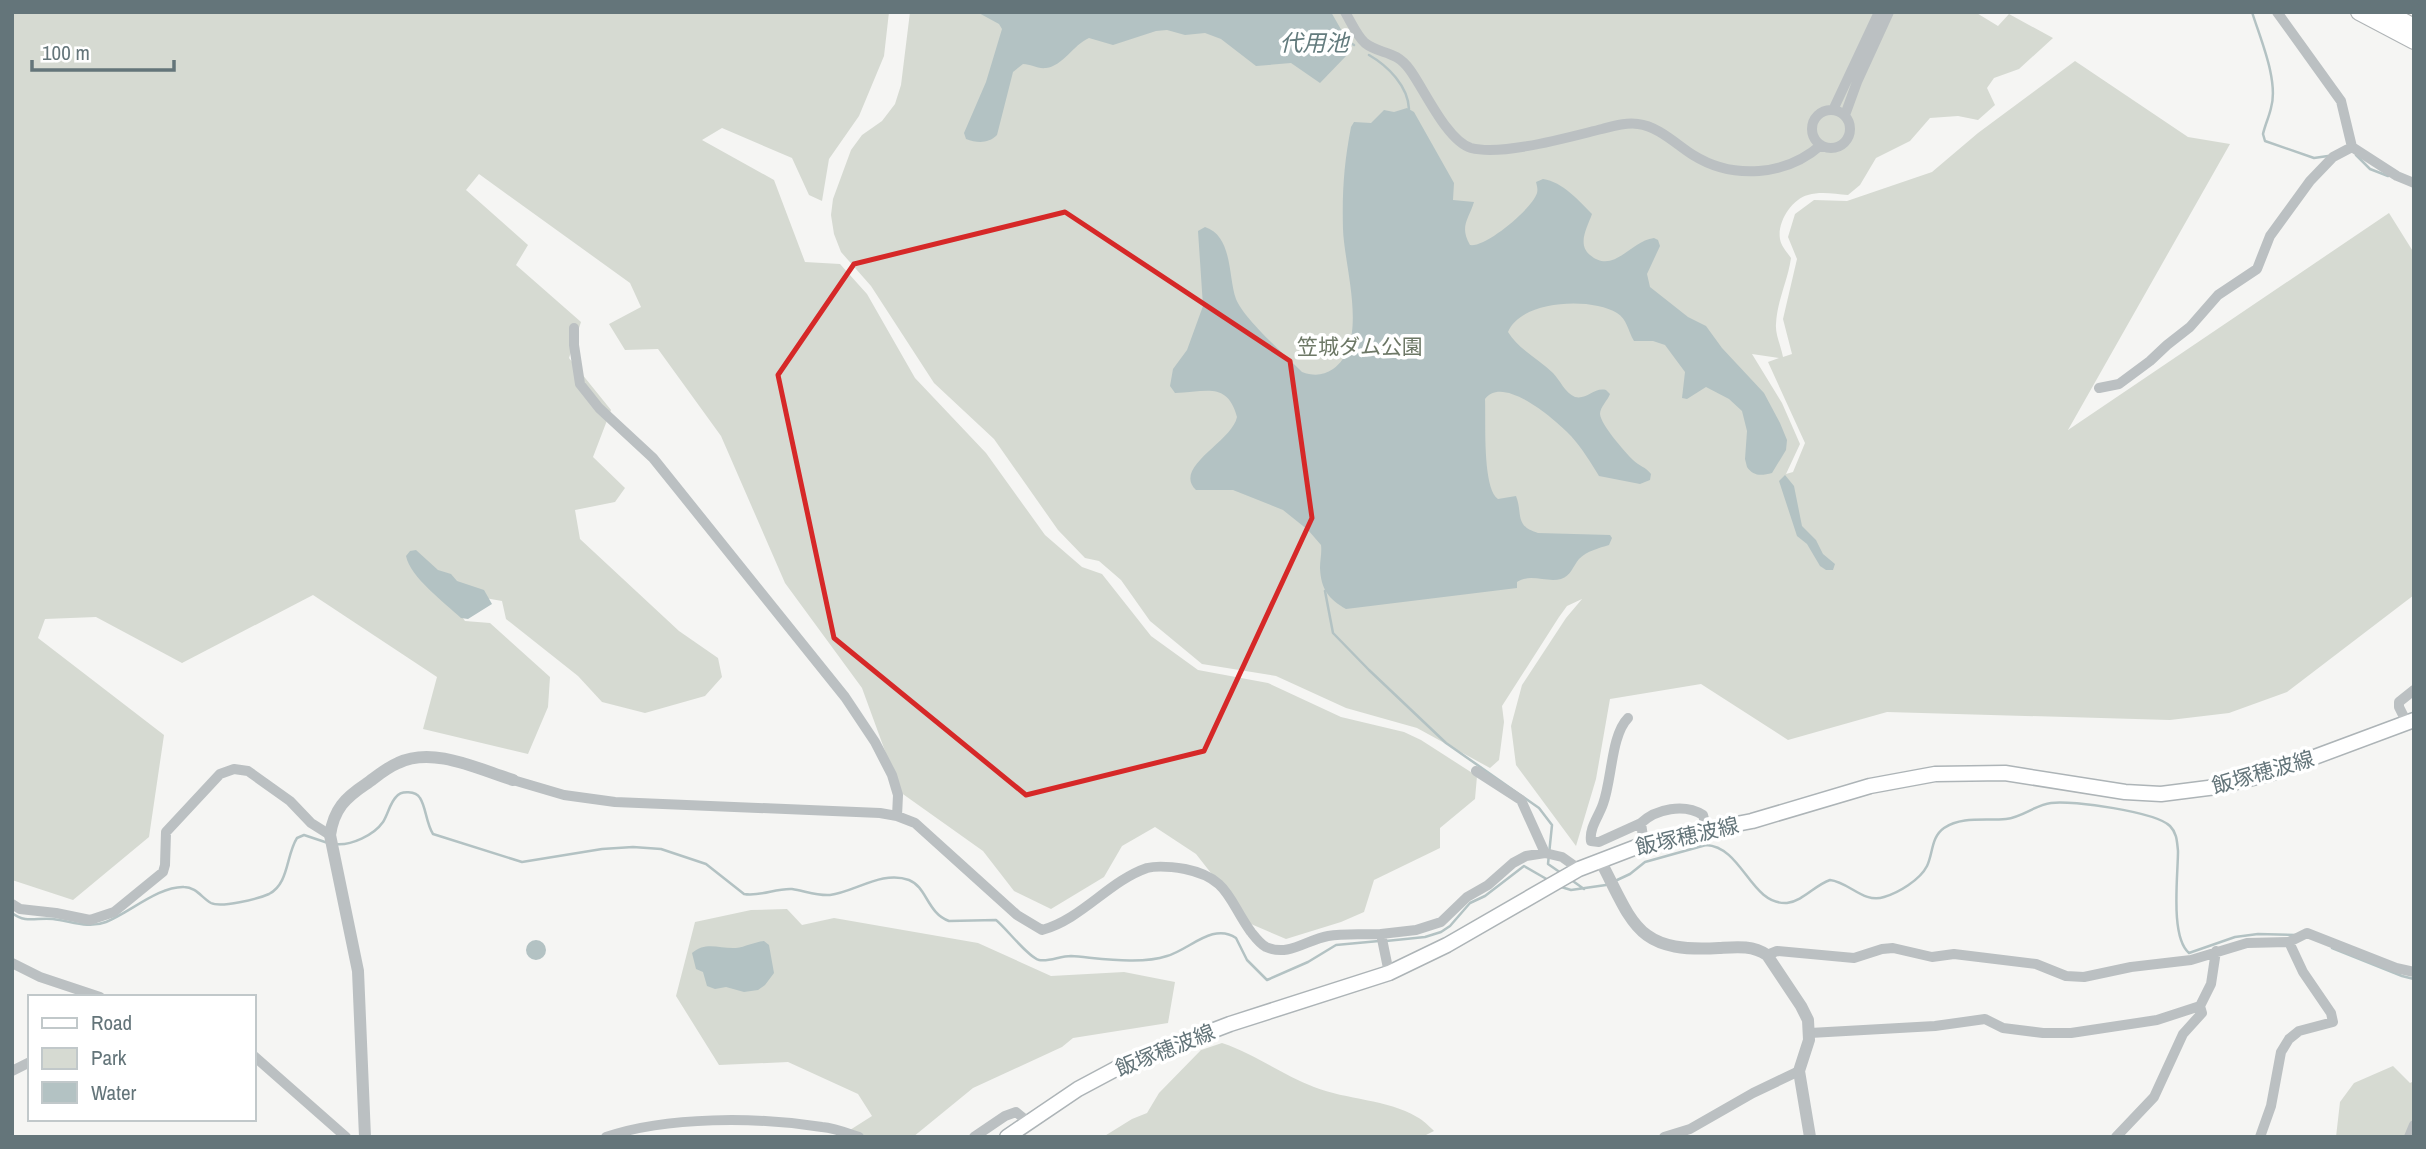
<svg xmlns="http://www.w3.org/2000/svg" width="2426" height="1149" font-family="'Archivo Narrow','Noto Sans JP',sans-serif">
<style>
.green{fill:#d6dad2;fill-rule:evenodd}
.water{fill:#b3c2c3}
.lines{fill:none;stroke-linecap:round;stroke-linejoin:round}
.stream{stroke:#b3c2c3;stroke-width:2.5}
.secondary-casing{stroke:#adb4b7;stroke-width:17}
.primary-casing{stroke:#afb4b6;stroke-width:18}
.minor{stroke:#bbc0c2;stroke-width:10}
.tertiary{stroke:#bbc0c2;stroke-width:12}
.secondary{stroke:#fff;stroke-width:14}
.primary{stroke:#fff;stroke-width:16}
.marked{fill:none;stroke:#d62828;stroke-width:5;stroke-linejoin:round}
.labels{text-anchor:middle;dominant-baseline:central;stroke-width:7;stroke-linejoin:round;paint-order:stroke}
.park-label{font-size:21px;fill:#6d7866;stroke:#fff}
.street-label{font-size:21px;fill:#64757a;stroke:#fff}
.water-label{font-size:23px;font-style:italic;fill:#637b7d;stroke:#fff}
</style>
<rect width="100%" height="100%" fill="#f5f5f3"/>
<!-- green -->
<path class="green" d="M12,12h877l-5,44 -25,60 -30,43 -7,42 -13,-6 -17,-37 -70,-30 -20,12 72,40 31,82 35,2 27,30 48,84 71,75 59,82 37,32 20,7 49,62 47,34 70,13 73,34 63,15 17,8 56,36 -2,23 -35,29v20l-66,32 -10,32 -23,10 -55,17 -35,-15 -55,-70 -41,-27 -33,19 -18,31 -53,32 -37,-18 -31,-40 -83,-59 -38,-104 -77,-105 -64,-147 -63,-87 -33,1 -16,-26 32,-17 -11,-24 -151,-109 -13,16 62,55 -12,20 65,57 -12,36 42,52 -18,47 32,31 -10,14 -40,8 5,29 99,92 39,27 4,19 -17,19 -60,17 -43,-11 -24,-26 -72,-57 -4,-18 -17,-3 -51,-21 31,44 25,2 60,54 -2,30 -20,47 -105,-25 14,-52 -124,-82 -131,68 -86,-46 -51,2 -7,19 126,97 -15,102 -76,63 -61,-20z
M910,12h1065l23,14 11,-12 44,24 -34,31 -25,9 -7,10 8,17 -17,15 -20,-4 -28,2 -20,23 -34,17 -16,27 -12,10c-13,-1 -27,-4 -40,0 -16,4 -31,27 -28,44 1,7 7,13 11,19 -3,22 -14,43 -15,66 -1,10 5,22 7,33l9,-3 -9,-35 14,-60 -9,-22 7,-23 19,-14 33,1 85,-29 46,-39 97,-72 113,76 42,7 -162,286 321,-217 25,40v342l-127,97 -58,21 -59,7 -283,-8 -99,28 -87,-56 -91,15 -14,80 -20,67 -60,-81 -5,-39 11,-41 44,-67 16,-19 -15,7 -8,11 -57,89 2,16 -5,38 -9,8 -73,-40 -71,-20 -70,-32 -74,-12 -52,-43 -29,-41 -22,-19 -14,-3 -27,-28 -64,-91 -60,-56 -63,-97 -30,-34 -7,-18 -3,-19 2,-16 18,-49 11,-15 20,-14 13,-17 6,-19zM1752,354l27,4 -11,4 37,81 -12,29 -7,2 14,-30 -18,-41z
M787,909l15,16 32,-7 144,25 73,33 73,-4 51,10 -7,41 -95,15 -11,9 -89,41 -60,49h-74l33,-21 -14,-22 -70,-32 -69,3 -43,-69 19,-74 56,-12z
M1222,1043c33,11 60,32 92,44 33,13 73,12 103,30 6,3 12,9 17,14l-12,6h-319l29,-18 15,-6 12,-20 42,-43z
M2393,1066l17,17 4,-2v56h-78l4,-35 14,-19z"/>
<!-- water -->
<path class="water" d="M977,12h354l19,33 -3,10 -27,28 -29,-20 -35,3 -35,-27 -16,-6 -20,2 -18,-5 -11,1 -43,14 -24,-7c-16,7 -26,28 -43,30 -9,1 -15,-4 -23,-4l-10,8 -16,63c-9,9 -20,8 -31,4l-2,-6 22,-51 16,-53 -3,-5z
M1407,108l7,4 40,71 -1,17 21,2c-5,17 -15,24 -4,43 15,3 62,-36 67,-52 1,-4 0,-7 -1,-11l7,-3c20,3 35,21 49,35 -5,14 -15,30 -2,41 24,20 40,-14 64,-17l4,2 2,6 -13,28 3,13 38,30 18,9 16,22 42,45 16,30 7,17 -1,10 -14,23c-11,3 -19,3 -25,-6l-2,-8 2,-28 -5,-20 -13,-12 -23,-12 -19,12 -5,-1 3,-26 -20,-27 -12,-4h-19c-6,-10 -7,-22 -17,-28 -26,-16 -96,-13 -109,19 10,17 31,27 45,41 7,7 12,20 22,24 12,3 19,-10 31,-7l4,4c-2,6 -10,13 -10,20 1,11 25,38 33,46 6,6 13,7 18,14l-1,6 -10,4 -41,-8c-8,-13 -17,-28 -28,-40 -15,-16 -68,-62 -86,-37 1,21 -3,89 13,100l18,-3c7,18 -2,30 22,37l72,2 2,3 -3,7c-10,3 -22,6 -30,14 -6,7 -8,17 -18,20 -14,4 -31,-6 -44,3v6l-171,21c-17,-10 -25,-19 -26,-41 0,-8 2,-15 1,-23l-13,-15 -25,-20 -50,-20h-37c-24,-23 36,-48 41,-73 -10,-37 -33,-24 -62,-24l-5,-7 3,-17 14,-19 16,-44 -5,-75 7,-4c28,9 23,50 31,72 8,20 50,57 66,73 11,4 21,4 31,-3 37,-26 11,-102 10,-140 -1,-37 1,-66 8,-102l3,-5 17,1 13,-13 10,2z
M1785,475l9,11 8,40 14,14 7,14 12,10 -2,6h-7l-6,-4 -13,-22 -10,-8 -18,-55z
M416,550l22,20 13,4 6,7 27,9 8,14 -24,15 -7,-1c-16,-15 -51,-41 -55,-62l4,-5z
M526 950a10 10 0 1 1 20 0a10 10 0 1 1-20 0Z
M764,941l5,4 5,28 -9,12 -7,5 -14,2 -18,-5 -11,2 -8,-3 -4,-14 -7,-3 -4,-16c14,-12 28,-4 44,-5 9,-1 18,-6 28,-7z"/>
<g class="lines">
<!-- stream -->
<path class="stream" d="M2252,12c8,26 27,69 19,96 -2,9 -6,17 -8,26l2,7 49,17 14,-2
M1349,42l5,3
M1369,55c19,11 39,31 40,54
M2356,155l14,14 18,7
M1325,591l8,42 36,37 77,73 93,65 13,17 -4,39 13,9
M335,844c16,2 39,-9 48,-22 5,-8 7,-19 13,-25 5,-7 20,-6 24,1 6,9 6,25 13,36l89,28 80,-13 31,-2 28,2 45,15 38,30c16,3 32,-6 48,-5 13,2 25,7 38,6 25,-3 52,-25 79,-15 18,7 18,33 40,41l47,-1c10,8 33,38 43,40 10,2 21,-4 32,-4 28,2 69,9 96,0 22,-6 46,-34 69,-18l11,22 20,20 41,-18 28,-17 43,-4
M1570,879l14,10
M1615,881l15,-7 15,-12 61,-17c37,2 44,60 81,58 16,-2 28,-18 43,-23 19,2 34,24 54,17 14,-4 36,-17 43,-31 6,-12 4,-29 17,-38 18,-12 42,-7 62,-9 17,-2 29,-14 45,-16 22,-3 105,9 119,23 7,7 7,16 8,25 0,25 -8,86 11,102l46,-16 23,-3 38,1
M1558,886l13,4 35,-5
M12,913c14,11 25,4 41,6 18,2 35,10 53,3 23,-9 53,-36 78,-35 12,0 18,11 27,16 10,5 47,-4 58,-9 20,-10 17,-39 28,-56l7,-3 24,8
M1386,941l39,-4 16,-5 9,-6 20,-23 15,-7 39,-30 26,15
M2332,948l70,28 12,3"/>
<defs>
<path id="secondary" d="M1007,1137l71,-48 45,-24 107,-41 159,-51 58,-28 132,-76 60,-23 36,-10 77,-15 118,-35 65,-12 70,-1 120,19 36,2 55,-7 53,-13 145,-54"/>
<path id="primary" d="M2359,12l55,29
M2386,12l28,15"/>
</defs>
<!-- secondary casing -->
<use href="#secondary" class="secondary-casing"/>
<!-- primary casing -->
<use href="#primary" class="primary-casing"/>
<!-- minor -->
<path class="minor" d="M1345,12c6,10 12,24 20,31 15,12 30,6 45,27 14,19 37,71 61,78 32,8 98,-11 131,-19 12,-3 24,-7 36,-5 20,2 39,21 55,31 40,25 93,21 128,-10
M2277,12l64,89 11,46 45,29 17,7
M1812 129a19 19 0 1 1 38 0a19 19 0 1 1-38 0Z
M1833,110l46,-98
M1845,115l12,-33 32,-70
M574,328v17l6,39 19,24 54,50 192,239 30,45 17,33 6,20 -1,21
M2099,388l20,-4 31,-23 17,-16 23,-18 28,-32 39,-26 13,-33 40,-55 23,-24 19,-10
M1628,718c-17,17 -16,62 -25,86 -4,12 -14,24 -12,37l8,1 42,-19
M2407,723l-8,-16v-5l15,-12
M1476,771l45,29 24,53 17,4 17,12
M513,780l51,15 51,7 265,11 17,3 18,7 102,92 25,15c40,-11 67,-49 105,-62 12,-3 26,-1 38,1 44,9 43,31 66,63 4,5 9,12 15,15 23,10 40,-7 62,-11 17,-3 36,-1 53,-2l8,39
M1644,844l-3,-21c15,-14 43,-20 62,-8l4,15
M12,904l8,5 36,4 34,7 24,-8 49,-40 2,-7 1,-33 54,-58 14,-5 14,2 42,30 21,22 19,12
M1381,934l35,-4 25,-8 26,-25 21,-12 25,-22 13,-7 19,-3
M1767,955l10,-4 77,7 28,-9 11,-1 39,9 22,-3 82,10 30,12 18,1 47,-10 60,-7 56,-17 42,-1 18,-9 89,35 18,4
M12,963l28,14 60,20
M1810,1033l125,-7 50,-7 18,9 40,5h28l86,-13 43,-14 11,-22 5,-33
M254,1056l92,81
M12,1071l18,-9
M606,1137c61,-21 152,-20 216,-10 12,1 25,6 37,10
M974,1137l31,-21 11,-4 11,9
M1664,1137l26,-8 63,-36 46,-22
M2116,1137l38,-40 29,-63 19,-21 -2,-7
M2260,1137l11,-31 10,-54 8,-13 10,-8 34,-9 -2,-9 -28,-41 -14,-30
M2409,1137l5,-12"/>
<!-- tertiary -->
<path class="tertiary" d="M1600,860c34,65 36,93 119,88 17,-1 33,-3 48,7l34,51 7,14 1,20 -10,31 11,66
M365,1137l-7,-166 -28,-136c4,-26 15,-37 36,-51 10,-7 20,-16 32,-21 35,-17 80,6 115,17"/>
<!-- secondary -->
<use href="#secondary" class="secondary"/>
<!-- primary -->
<use href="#primary" class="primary"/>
</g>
<!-- marked area -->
<path class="marked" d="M1065,212l225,149 22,157 -108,233 -178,44 -192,-157 -56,-263 76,-111z"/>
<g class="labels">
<!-- park labels -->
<g class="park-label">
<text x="1360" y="346">笠城ダム公園</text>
</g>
<!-- street labels -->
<g class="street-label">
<text transform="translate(2263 772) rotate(-16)">飯塚穂波線</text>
<text transform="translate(1687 836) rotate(-13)">飯塚穂波線</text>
<text transform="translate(1165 1050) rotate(-22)">飯塚穂波線</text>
</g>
<!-- water labels -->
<g class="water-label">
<text x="1314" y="42">代用池</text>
</g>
</g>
<!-- border -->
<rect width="2426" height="1149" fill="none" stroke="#64757a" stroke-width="28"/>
<!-- legend -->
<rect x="28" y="995" width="228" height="126" fill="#ffffff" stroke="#c1c8ca" stroke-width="2"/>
<rect x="42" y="1018" width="35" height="10" fill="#ffffff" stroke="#c1c8ca" stroke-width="2"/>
<text x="91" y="1030" font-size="21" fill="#64757a">Road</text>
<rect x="42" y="1048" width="35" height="21" fill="#d6dad2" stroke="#c1c8ca" stroke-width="2"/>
<text x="91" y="1065" font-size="21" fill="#64757a">Park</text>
<rect x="42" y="1082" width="35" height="21" fill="#b3c2c3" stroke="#c1c8ca" stroke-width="2"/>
<text x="91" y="1100" font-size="21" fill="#64757a">Water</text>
<!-- scale -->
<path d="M32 60v10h142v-10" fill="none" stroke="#64757a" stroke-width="3.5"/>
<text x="42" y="60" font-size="21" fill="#64757a" stroke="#ffffff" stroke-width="5" paint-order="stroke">100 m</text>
</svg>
